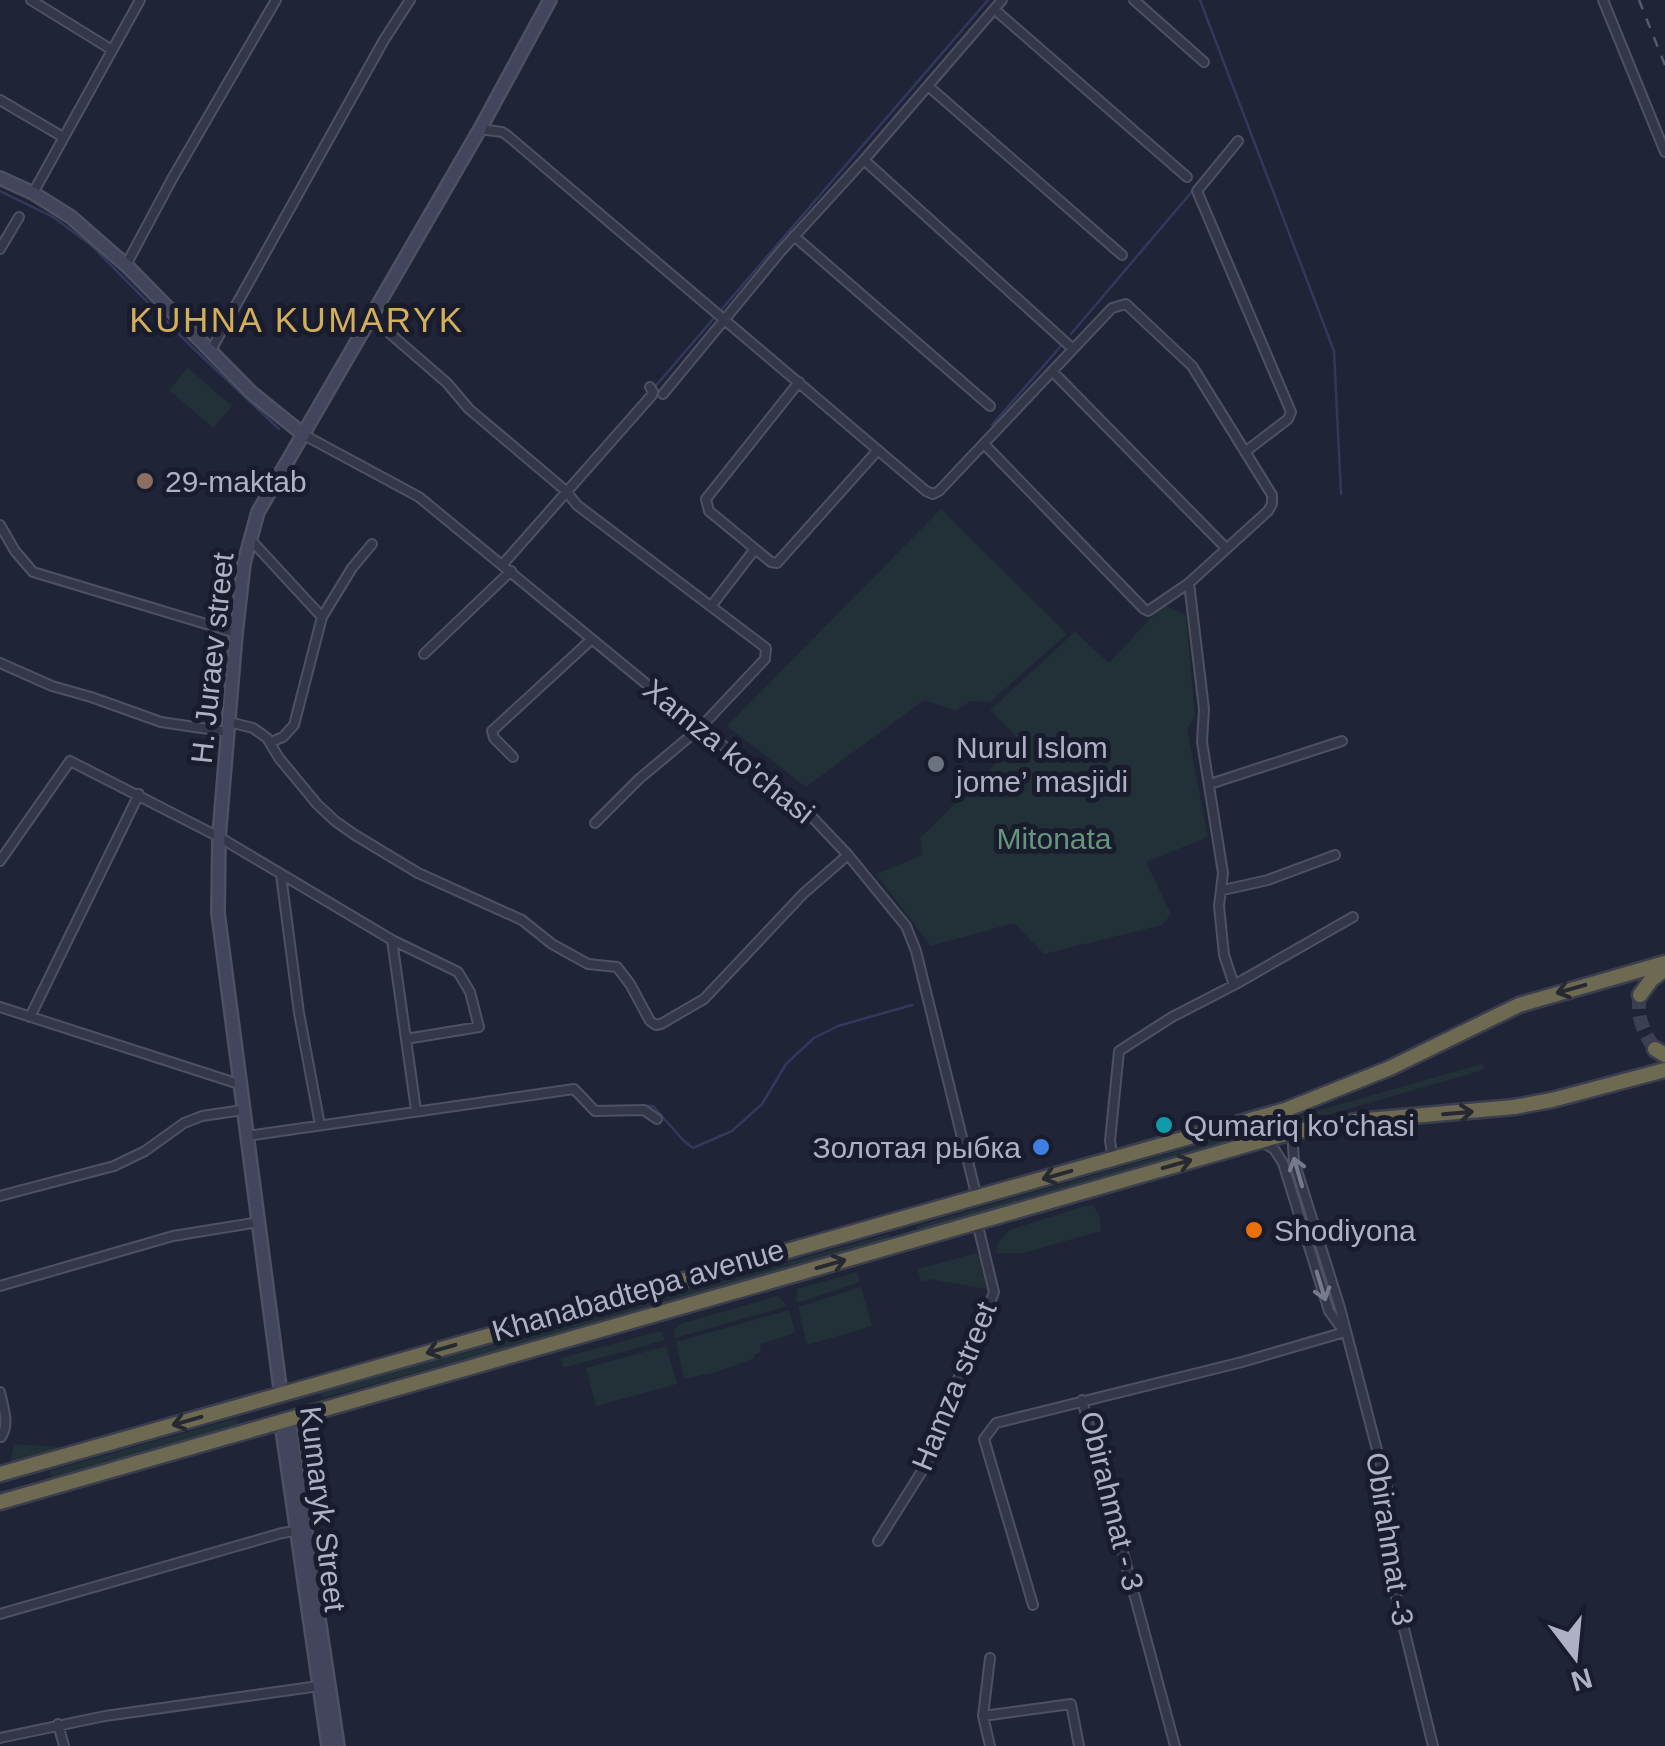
<svg xmlns="http://www.w3.org/2000/svg" width="1665" height="1746" font-family="Helvetica,sans-serif">
<style>
.green{fill:#223038}
.lines{fill:none;stroke-linecap:round;stroke-linejoin:round}
.stream{stroke:#32395c;stroke-width:2.5}
.highway-tunnel{stroke:#3c4053;stroke-width:14;stroke-dasharray:14 7;stroke-linecap:butt}
.street-casing{stroke:#4e5163;stroke-width:12}
.secondary-casing{stroke:#4e5163;stroke-width:16}
.highway-casing{stroke:#3b3e4f;stroke-width:19}
.street{stroke:#343748;stroke-width:8}
.secondary{stroke:#42455b;stroke-width:11}
.highway{stroke:#6e6a51;stroke-width:14}
.rail{stroke:#56596f;stroke-width:2.5;stroke-dasharray:10 10;stroke-linecap:butt}
.oneway{stroke:#262832}
.oneway2{stroke:#777a8d}
.education-dot{fill:#8d6e63;stroke:#191c2c;stroke-width:4}
.worship-dot{fill:#6b7280;stroke:#191c2c;stroke-width:4}
.culture-dot{fill:#0f9aa8;stroke:#191c2c;stroke-width:4}
.shop-dot{fill:#3f7fe0;stroke:#191c2c;stroke-width:4}
.food-dot{fill:#e8710a;stroke:#191c2c;stroke-width:4}
.labels{text-anchor:middle;dominant-baseline:central;stroke-width:10;stroke-linejoin:round;paint-order:stroke}
.poi-label{font-size:30px;fill:#aeb1c5;stroke:#191c2c;text-anchor:start}
.street-label{font-size:30px;fill:#aeb1c5;stroke:#191c2c}
.park-label{font-size:30px;fill:#66957d;stroke:#191c2c}
.quarter-label{font-size:35px;letter-spacing:2.5px;fill:#d3ae5b;stroke:#191c2c}
</style>
<rect width="100%" height="100%" fill="#202437"/>
<!-- green -->
<path class="green" d="M188,368l44,38 -19,22 -44,-38z
M941,509l126,125 -77,68 -20,-1 -14,10 -32,-11 -118,87 -79,-61z
M1163,605l23,10 9,101 -8,13 21,108 -62,25 25,52 -9,11 -118,29 -30,-31 -83,23 -55,-72 47,-19 -3,-17 100,-98 -30,-30 85,-78 34,31z
M1481,1064l3,2 -1,4 -565,163 -2,-3 1,-4z
M1094,1205l6,13 1,13 -78,22h-27l2,-10 11,-13 73,-23z
M889,1234l2,7 -568,157 -2,-5z
M976,1253l3,3 8,33 -57,-10 -9,3 -3,-13z
M857,1272l3,10 -63,21v-14z
M861,1287l11,39 -65,19 -9,-38z
M778,1296l9,10 -112,32 -1,-8 6,-6z
M789,1310l6,22 -5,3 -30,9 1,8 -7,3 -1,4 -40,14 -29,6 -8,-37z
M661,1331l4,9 -102,28 -2,-10z
M666,1346l11,38 -81,22 -10,-38z
M237,1418l2,6 -187,53 -2,-6z
M14,1444l46,3v3l-50,13z"/>
<g class="lines">
<!-- stream -->
<path class="stream" d="M1200,0l134,351 7,143
M0,191l53,26 38,28 104,105 84,79
M1071,334l124,-146
M653,389l335,-389
M992,425l69,-79
M596,1107l57,-1 30,34 10,8 39,-17 30,-27 24,-40 28,-26 24,-12 74,-21"/>
<!-- highway-tunnel -->
<path class="highway-tunnel" d="M1640,995c-4,21 3,37 15,54"/>
<defs>
<path id="street" d="M31,0l81,50
M1134,0l70,62
M1603,0l62,152
M994,9l193,168
M928,86l194,169
M0,100l63,37
M480,129l22,3 6,4 418,355 7,3 6,-3 173,-183 14,-4 66,62 80,129v9l-4,7 -79,72 -41,28 -4,-2 -160,-165
M1238,141l-41,50 94,221 -3,7 -43,33
M864,160l209,189
M33,193l107,-193
M794,236l196,170
M0,249l19,-32
M126,265l46,-86 104,-179
M372,318l75,65 22,26 97,82 11,14 189,143 -1,11 -65,69 -61,51 -44,44
M211,350l173,-310 26,-40
M1052,371l174,177
M799,382l-93,117 3,12 62,51 6,1 101,-113
M663,394l118,-143 83,-91 138,-160
M304,435l115,62 281,231 84,64 27,24 37,39 58,71 10,25 61,247
M0,525l15,26 18,21 203,61
M250,539l72,78
M503,564l149,-169 1,-3 -3,-5
M1189,583l15,126 -2,33 21,131 -4,33 5,49 10,30
M712,605l43,-56
M424,654l87,-83
M0,663l52,23 39,11 70,25 67,10
M229,722l24,6 14,10 12,20 38,46 18,17 20,14 63,38 104,47 30,24 36,20 29,3 13,17 20,37 6,4 5,-1 43,-25 100,-106 44,-38
M271,742l12,-5 11,-12 28,-108 30,-49 20,-24
M513,757l-19,-19 -2,-7 100,-92
M1210,784l132,-43
M0,861l70,-100 149,76 173,103 66,32 12,20 9,35 -73,12
M281,875l18,138 21,112
M1223,890l45,-10 67,-25
M392,940l24,170
M0,1007l239,77
M30,1017l109,-223
M1292,1132l2,29 46,147 48,184v57l5,35 40,162
M247,1136l327,-47 21,22 49,-1 13,9
M1264,1143l10,6 9,14 46,148 13,18
M1113,1159l-3,-18 9,-90 53,-34 62,-32 119,-68
M0,1196l114,-30 31,-15 39,-28 18,-7 41,-6
M0,1286l173,-50 86,-14
M0,1392c3,15 10,32 1,45
M1082,1400l93,346
M878,1541l49,-78 23,-69 21,-40 23,-62 -17,-70
M1033,1605l-49,-166 12,-16 246,-61 103,-30
M0,1614l282,-81 19,-3
M990,1658l-7,58 7,30
M983,1716l88,-12 8,42
M58,1724l6,22
M0,1738l105,-22 214,-30"/>
<path id="secondary" d="M0,178l33,15 38,24 55,48 126,128 52,42
M281,1395l-63,-482 1,-76 17,-204 8,-70 14,-51 222,-383 70,-129
M289,1419l49,327
M281,1422l47,324"/>
<path id="highway" d="M1640,995l11,-15 14,-11
M1655,1049l10,6
M0,1474l1285,-364 105,-42 129,-63 146,-42
M0,1502l1292,-370 64,-11 158,-14 38,-7 113,-30"/>
</defs>
<!-- street casing -->
<use href="#street" class="street-casing"/>
<!-- secondary casing -->
<use href="#secondary" class="secondary-casing"/>
<!-- highway casing -->
<use href="#highway" class="highway-casing"/>
<!-- street -->
<use href="#street" class="street"/>
<!-- secondary -->
<use href="#secondary" class="secondary"/>
<!-- highway -->
<use href="#highway" class="highway"/>
<!-- rail -->
<path class="rail" d="M1639,0l26,65"/>
</g>
<!-- one-way arrows -->
<defs><path id="oneway-shaft" d="M-6 0H5M1.5-3L5.5 0L1.5 3" fill="none" stroke-width="1.6" stroke-linecap="round" stroke-linejoin="round" transform="scale(2.5)"/></defs>
<g class="oneway">
<use href="#oneway-shaft" transform="translate(1571 989) rotate(164)"/>
<use href="#oneway-shaft" transform="translate(1458 1113) rotate(-5)"/>
<use href="#oneway-shaft" transform="translate(1177 1164) rotate(-16)"/>
<use href="#oneway-shaft" transform="translate(1057 1175) rotate(164)"/>
<use href="#oneway-shaft" transform="translate(831 1264) rotate(-16)"/>
<use href="#oneway-shaft" transform="translate(441 1349) rotate(164)"/>
<use href="#oneway-shaft" transform="translate(187 1421) rotate(164)"/>
</g>
<g class="oneway2">
<use href="#oneway-shaft" transform="translate(1298 1172) rotate(-106)"/>
<use href="#oneway-shaft" transform="translate(1321 1286) rotate(73)"/>
</g>
<!-- markers -->
<circle class="education-dot" cx="145" cy="481" r="10"/>
<circle class="worship-dot" cx="936" cy="764" r="10"/>
<circle class="culture-dot" cx="1164" cy="1125" r="10"/>
<circle class="shop-dot" cx="1041" cy="1147" r="10"/>
<circle class="food-dot" cx="1254" cy="1230" r="10"/>
<g class="labels">
<!-- poi labels -->
<g class="poi-label">
<text x="165" y="481">29-maktab</text>
<text x="956" y="747">Nurul Islom<tspan x="956" dy="34">jome’ masjidi</tspan></text>
<text x="1184" y="1125">Qumariq ko'chasi</text>
<text x="1021" y="1147" text-anchor="end">Золотая рыбка</text>
<text x="1274" y="1230">Shodiyona</text>
</g>
<!-- street labels -->
<g class="street-label">
<text transform="translate(212 658) rotate(-84)">H. Juraev street</text>
<text transform="translate(729 751) rotate(39)">Xamza ko'chasi</text>
<text transform="translate(638 1290) rotate(-16)">Khanabadtepa avenue</text>
<text transform="translate(954 1386) rotate(-68)">Hamza street</text>
<text transform="translate(1112 1501) rotate(76)">Obirahmat - 3</text>
<text transform="translate(323 1509) rotate(83)">Kumaryk Street</text>
<text transform="translate(1390 1539) rotate(81)">Obirahmat -3</text>
</g>
<!-- park labels -->
<g class="park-label">
<text x="1054" y="838">Mitonata</text>
</g>
<!-- quarter labels -->
<g class="quarter-label">
<text x="297" y="319">KUHNA KUMARYK</text>
</g>
</g>
<!-- north arrow -->
<g transform="translate(1575 1656) rotate(164)" stroke="#191c2c" stroke-width="8" paint-order="stroke">
<path d="M0-8L18 38L0 25L-18 38Z" fill="#aeb1c5"/>
<text y="-15" font-size="28" font-weight="bold" text-anchor="middle" fill="#aeb1c5">N</text>
</g>
</svg>
